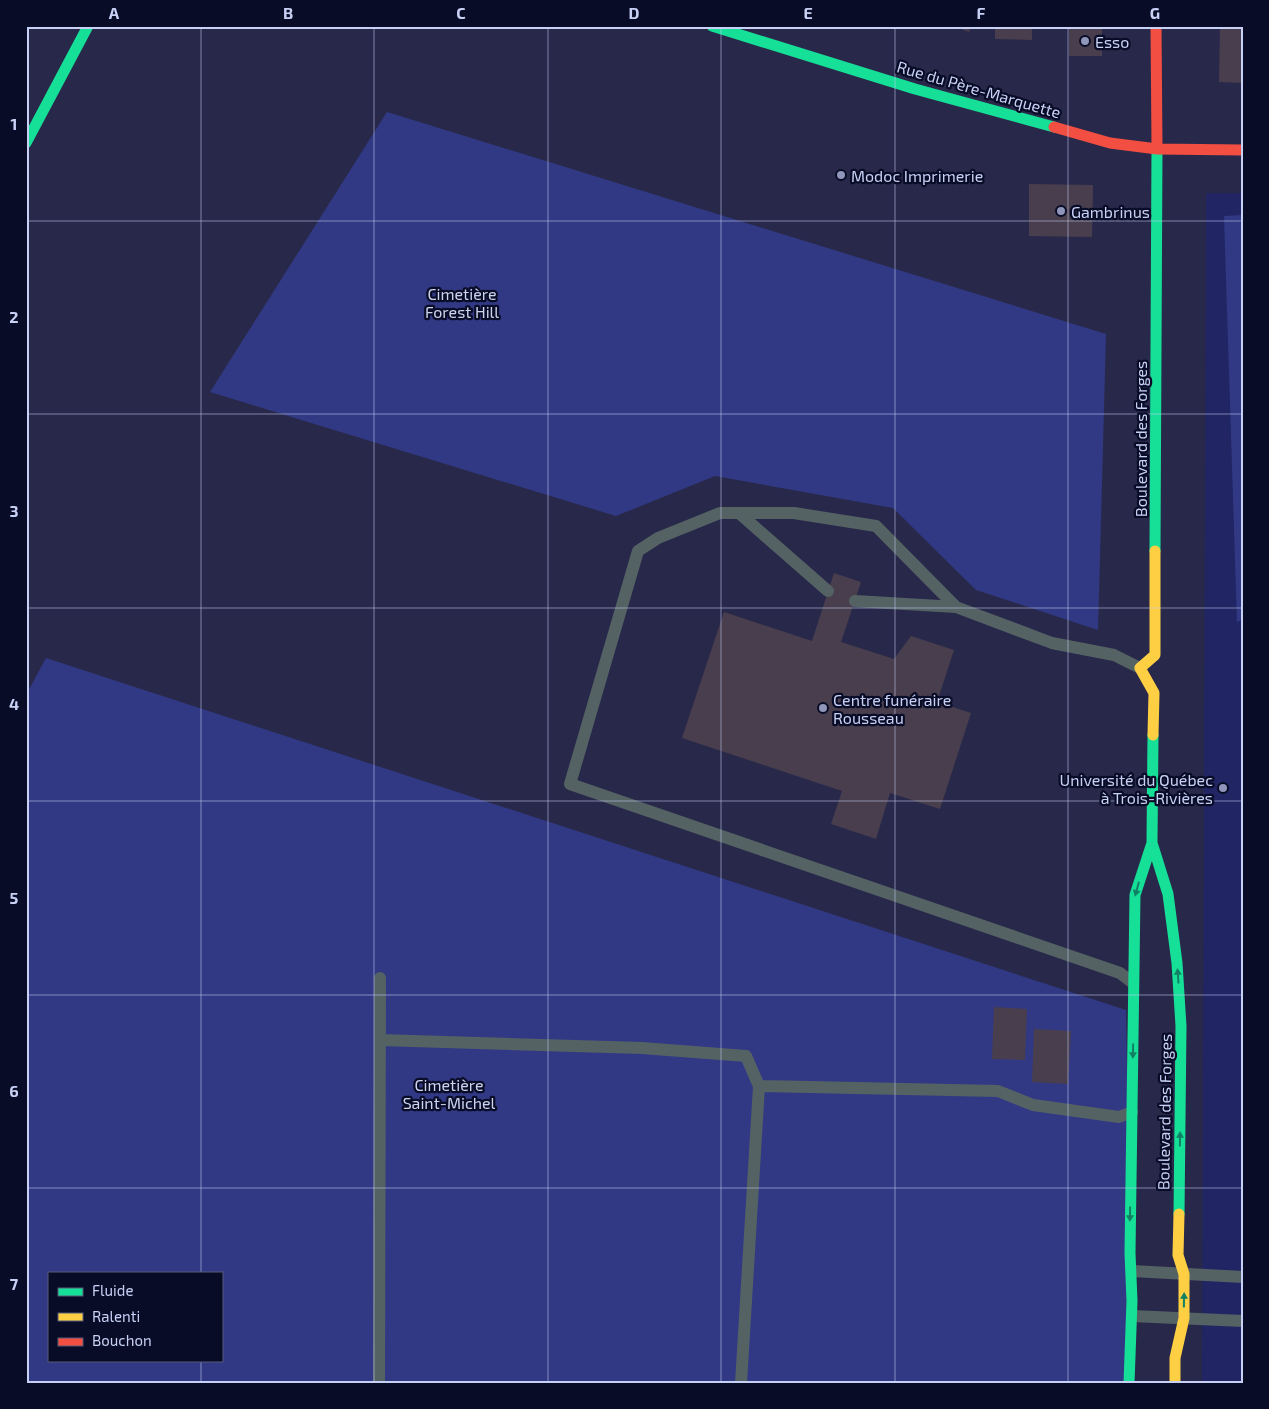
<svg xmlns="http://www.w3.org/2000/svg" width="1269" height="1409" font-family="'Exo 2',sans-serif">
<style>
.built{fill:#212564}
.green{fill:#323984;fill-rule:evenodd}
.building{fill:#493e4d}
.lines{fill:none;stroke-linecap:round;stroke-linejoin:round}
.lane{stroke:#556264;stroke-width:12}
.fast{stroke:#16e098;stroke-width:11}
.slow{stroke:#ffcf43;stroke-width:11}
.jam{stroke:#f24e42;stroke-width:11}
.oneway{fill:#108165}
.grid{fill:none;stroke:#c7d0f5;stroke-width:1;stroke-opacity:0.55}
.poi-dot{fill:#8f96b9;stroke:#090c26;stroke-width:2}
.labels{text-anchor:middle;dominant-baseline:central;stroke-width:4.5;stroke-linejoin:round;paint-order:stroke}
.poi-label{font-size:16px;fill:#c7d0f5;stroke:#090c26;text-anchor:start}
.street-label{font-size:16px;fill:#c7d0f5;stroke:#090c26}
.park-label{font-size:16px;fill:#cdd4ef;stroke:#090c26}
.neatline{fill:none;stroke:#c7d0f5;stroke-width:2}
.grid-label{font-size:16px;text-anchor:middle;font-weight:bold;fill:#c7d0f5}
</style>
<rect width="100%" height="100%" fill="#28294a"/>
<!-- built -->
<path class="built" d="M1206,193h37v1190h-41z"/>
<!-- green -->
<path class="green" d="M387,112l719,222 -8,296 -122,-40 -83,-82 -178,-32 -99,40 -406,-124z
M1243,215v404l-6,3 -13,-406z
M46,658l1080,352 6,373h-1106v-688zM49,1273h172v87h-172z"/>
<!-- building -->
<path class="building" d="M953,26h18l-2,6z
M995,26h37v14l-37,-1z
M1069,26h33v30h-33z
M1220,26h23v57l-24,-1z
M1029,184l64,1 -1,52 -63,-1z
M834,573l27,9 -20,60 53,17 17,-23 43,14 -17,52 34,11 -31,96 -50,-16 -14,46 -45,-15 11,-33 -160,-53 42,-126 88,29z
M994,1007l33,2 -2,51 -33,-1z
M1034,1029l37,2 -3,53 -36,-2z"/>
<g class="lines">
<!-- lane -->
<path class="lane" d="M739,513l89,78
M855,601l101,6
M1133,983l-13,-10 -550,-189 68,-233 20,-13 62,-25h74l82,13 80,81 96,36 62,12 26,13
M380,1040l262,8 104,8 13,30 -18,297
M759,1086l239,5 35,14 86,12 13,-5
M1132,1271l111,6
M1132,1316l111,5
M379,1383l1,-405"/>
<!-- fast -->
<path class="fast" d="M712,26l203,63 139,38
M26,143l62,-117
M1155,551l2,-404
M1152,843l16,51 9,69 4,63 -2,188
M1129,1383l3,-82 -2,-48 5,-358 17,-52 1,-108"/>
<!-- slow -->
<path class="slow" d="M1153,735l1,-42 -14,-25 15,-13v-104
M1175,1383v-25l9,-40v-44l-6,-19 1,-41"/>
<!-- jam -->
<path class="jam" d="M1156,26l1,121
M1054,127l56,16 47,6 86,1"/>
</g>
<!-- one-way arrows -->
<defs><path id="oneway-solid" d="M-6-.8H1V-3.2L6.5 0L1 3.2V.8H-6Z" transform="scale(1.25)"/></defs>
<g class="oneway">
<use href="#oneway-solid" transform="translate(1137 889) rotate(105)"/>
<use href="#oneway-solid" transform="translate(1178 976) rotate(-94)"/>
<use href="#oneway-solid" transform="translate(1133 1051) rotate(91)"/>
<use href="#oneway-solid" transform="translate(1180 1139) rotate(-89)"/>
<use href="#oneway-solid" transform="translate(1130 1214) rotate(91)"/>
<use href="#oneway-solid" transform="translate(1184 1300) rotate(-89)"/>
</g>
<!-- grid -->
<path class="grid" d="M201,26v1247M374,26v1357M548,26v1357M721,26v1357M895,26v1357M1068,26v1357M26,221h1217M26,414h1217M26,608h1217M26,801h1217M26,995h1217M26,1188h1217M201,1360v23"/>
<!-- markers -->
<g class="poi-dot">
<circle cx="1085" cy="41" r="5"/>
<circle cx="841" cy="175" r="5"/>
<circle cx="1061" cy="211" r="5"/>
<circle cx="823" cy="708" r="5"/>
<circle cx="1223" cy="788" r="5"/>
</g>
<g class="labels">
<!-- poi labels -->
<g class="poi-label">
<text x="1095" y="41">Esso</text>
<text x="851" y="175">Modoc Imprimerie</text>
<text x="1071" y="211">Gambrinus</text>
<text x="833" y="699">Centre funéraire<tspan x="833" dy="18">Rousseau</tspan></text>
<text x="1213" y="779" text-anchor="end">Université du Québec<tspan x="1213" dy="18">à Trois-Rivières</tspan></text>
</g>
<!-- street labels -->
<g class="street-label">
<text transform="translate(979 89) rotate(16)">Rue du Père-Marquette</text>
<text transform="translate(1140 439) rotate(-90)">Boulevard des Forges</text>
<text transform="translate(1164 1112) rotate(-89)">Boulevard des Forges</text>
</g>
<!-- park labels -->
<g class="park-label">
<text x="462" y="293">Cimetière<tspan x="462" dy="18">Forest Hill</tspan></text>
<text x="449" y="1084">Cimetière<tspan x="449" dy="18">Saint-Michel</tspan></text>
</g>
</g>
<!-- border -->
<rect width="1269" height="1409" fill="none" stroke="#090c26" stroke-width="55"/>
<!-- legend -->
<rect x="48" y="1272" width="175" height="90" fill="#090c26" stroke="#555a79"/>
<rect x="58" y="1288" width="25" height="8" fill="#16e098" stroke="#555a79"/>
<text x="92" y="1296" font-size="15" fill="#c7d0f5">Fluide</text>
<rect x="58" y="1313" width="25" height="8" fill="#ffcf43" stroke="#555a79"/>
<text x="92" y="1322" font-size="15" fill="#c7d0f5">Ralenti</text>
<rect x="58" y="1338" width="25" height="8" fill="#f24e42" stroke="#555a79"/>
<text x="92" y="1346" font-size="15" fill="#c7d0f5">Bouchon</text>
<rect x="28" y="28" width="1214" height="1354" class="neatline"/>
<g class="grid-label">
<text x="114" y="19">A</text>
<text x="288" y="19">B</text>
<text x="461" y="19">C</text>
<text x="634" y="19">D</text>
<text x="808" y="19">E</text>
<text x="981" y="19">F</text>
<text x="1155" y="19">G</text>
<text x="14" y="130">1</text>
<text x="14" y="323">2</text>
<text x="14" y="517">3</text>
<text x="14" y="710">4</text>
<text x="14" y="904">5</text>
<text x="14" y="1097">6</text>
<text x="14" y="1290">7</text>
</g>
</svg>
